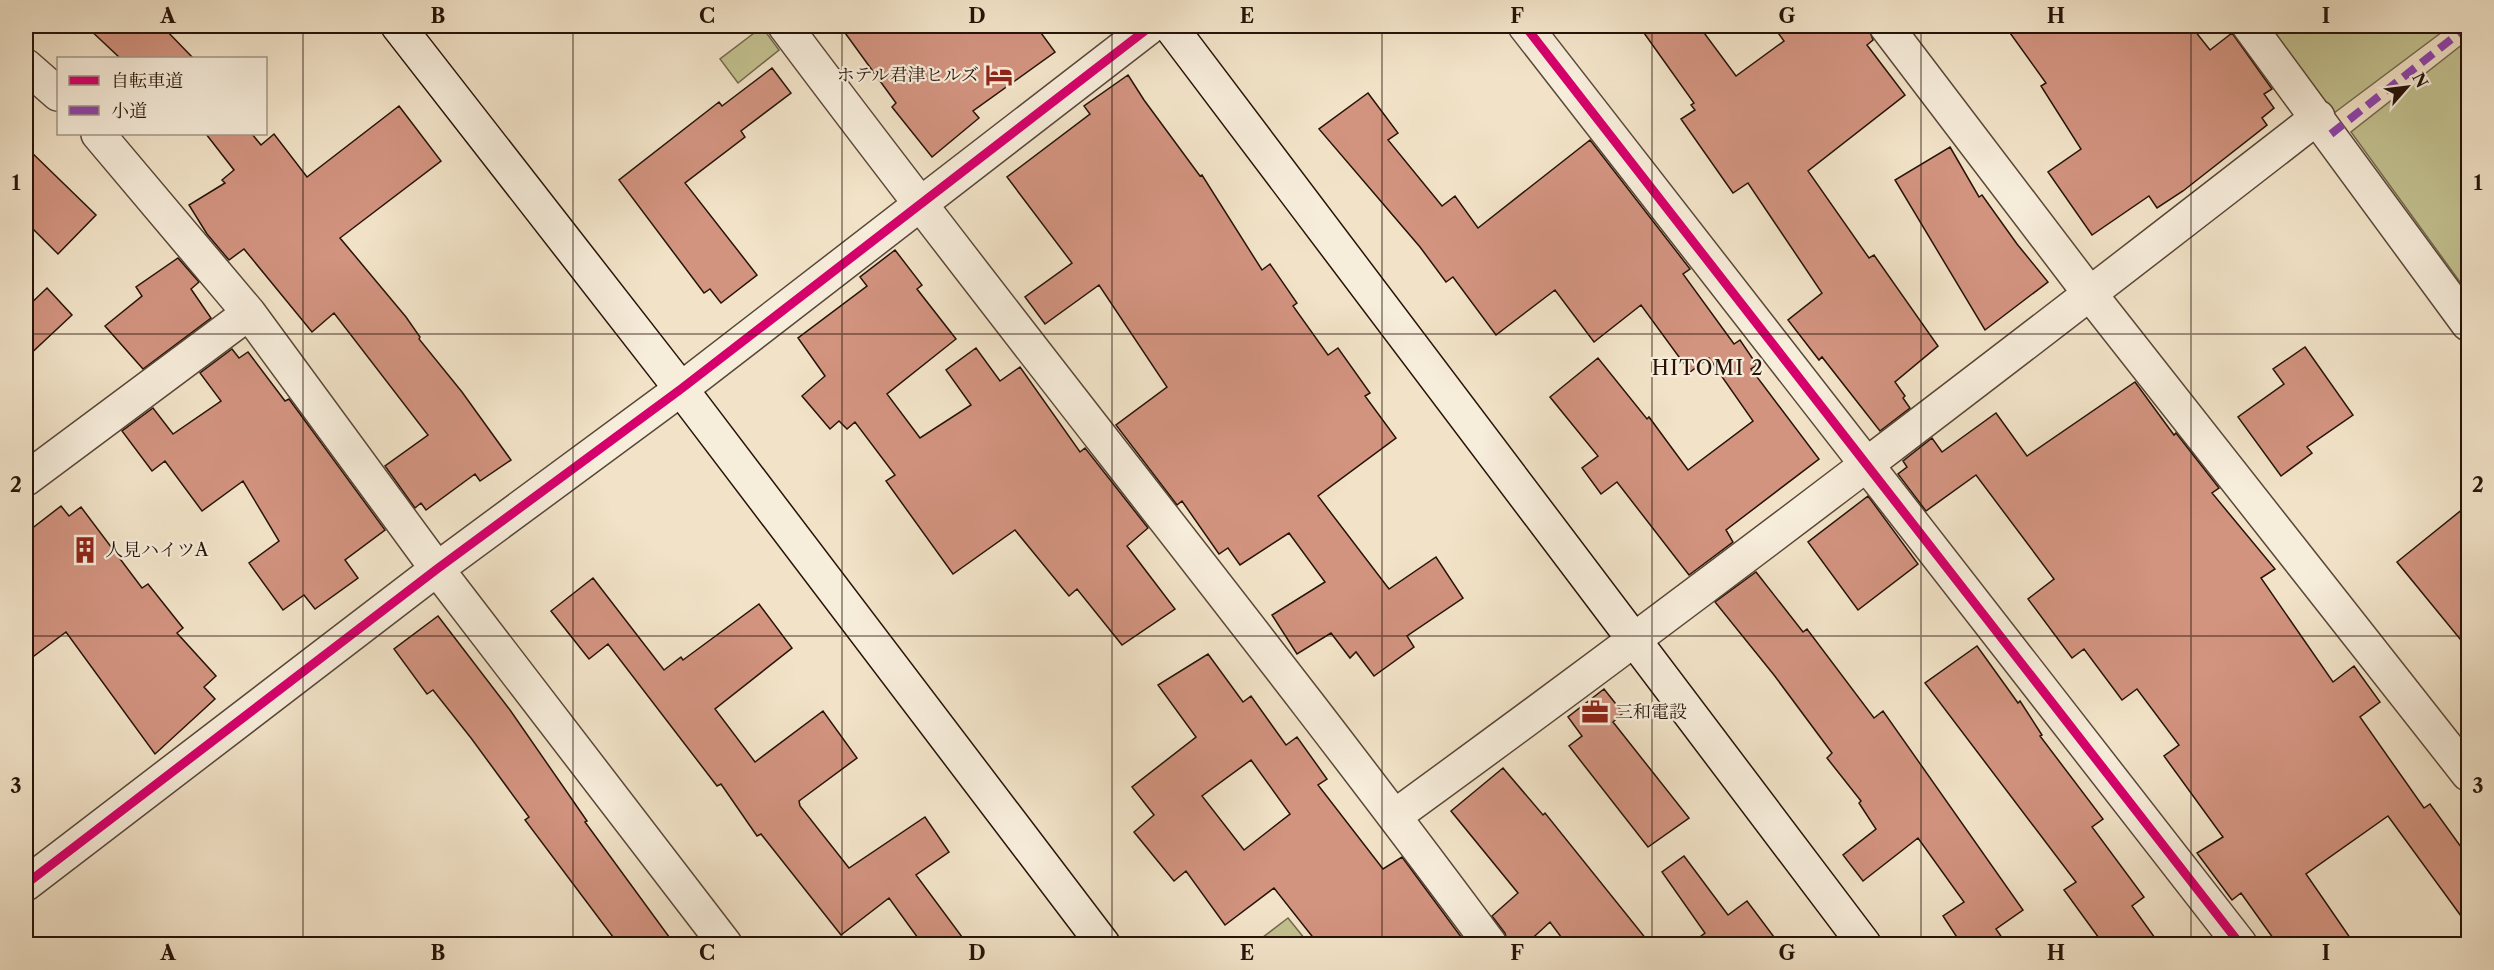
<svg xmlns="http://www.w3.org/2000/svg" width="2494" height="970" font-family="'Libre Caslon Text','Noto Serif JP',serif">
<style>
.green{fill:#c3c190;stroke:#746a4c;stroke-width:1.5}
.building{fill:#d2937f;stroke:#261308;stroke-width:1.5;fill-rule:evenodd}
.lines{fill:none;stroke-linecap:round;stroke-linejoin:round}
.street-casing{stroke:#594738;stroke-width:36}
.secondary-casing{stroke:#261308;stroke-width:36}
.street{stroke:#f7eddb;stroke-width:33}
.secondary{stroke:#f7eddb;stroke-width:33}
.quiet{stroke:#8e44ad;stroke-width:8;stroke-dasharray:15 8;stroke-linecap:butt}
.cycleway-casing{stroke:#f7eddb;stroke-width:13}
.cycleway{stroke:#d6006c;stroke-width:9}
.grid{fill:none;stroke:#261308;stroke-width:1.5;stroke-opacity:0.55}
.labels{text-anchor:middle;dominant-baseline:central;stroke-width:4.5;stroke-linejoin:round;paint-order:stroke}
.poi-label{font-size:18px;fill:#261308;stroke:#f7eddb;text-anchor:start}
.neighbourhood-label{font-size:20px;letter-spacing:1.5px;fill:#261308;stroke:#f7eddb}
.neatline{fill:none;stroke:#261308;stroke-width:2}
.grid-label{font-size:20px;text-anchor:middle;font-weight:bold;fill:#261308}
</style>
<rect width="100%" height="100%" fill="#f2e3c8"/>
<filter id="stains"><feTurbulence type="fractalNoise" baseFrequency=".00333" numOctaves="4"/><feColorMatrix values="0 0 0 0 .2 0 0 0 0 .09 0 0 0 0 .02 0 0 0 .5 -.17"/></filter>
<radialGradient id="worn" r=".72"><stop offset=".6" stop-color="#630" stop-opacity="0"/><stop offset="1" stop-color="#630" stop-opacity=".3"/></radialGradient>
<!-- green -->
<path class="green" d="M2268,26h182l-116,87z
M762,27l17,23 -41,33 -18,-24z
M2468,40v253l-117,-161z
M1288,918l21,26h-55z"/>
<!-- building -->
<path class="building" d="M86,26h76l31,32h-73z
M840,26h196l19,26 -82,59 6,7 -47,39 -40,-50 4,-4z
M1639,26h60l37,50 48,-35 -11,-15h95l5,14 -6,5 38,50 -97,76 61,87 5,-3 64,91 -43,36 10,14 -2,2 7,10 -30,23 -58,-74 -3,3 -31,-40 34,-27 -74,-110 -15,10 -52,-74 14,-9 -4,-5 3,-2z
M2005,26h186l19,24 22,-17 40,56 -8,5 10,14 -12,10 5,7 -84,66 -26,17 -8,-12 -57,39 -44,-63 33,-23 -40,-63 5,-3z
M772,68l19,25 -50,38 4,6 -60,46 72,92 -36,28 -11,-14 -6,4 -85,-113 100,-78 3,4z
M1128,75l16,25 56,76 2,-1 60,95 8,-6 27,39 -4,3 35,49 10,-7 32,45 -5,3 31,42 -78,58 71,93 47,-32 27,41 -56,38 7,11 -40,29 -18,-24 -6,6 -19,-25 -34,21 -25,-39 53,-33 -36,-49 -49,32 -12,-17 -9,6 -37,-53 -5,4 -61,-80 51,-38 -68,-102 -54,39 -20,-27 47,-34 -65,-86 83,-63 -6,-8z
M1368,93l30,40 -10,7 54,66 13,-10 23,32 112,-88 100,129 -7,5 51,70 6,-4 17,25 -6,4 68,90 -93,71 7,12 -44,33 -72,-93 -16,12 -19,-26 16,-12 -48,-59 48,-39 49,61 2,-2 39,53 65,-49 -44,-63 -19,14 -49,-67 -47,37 -39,-52 -59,45 -43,-58 -7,5 -26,-35 -101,-118z
M399,106l42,55 -101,77 66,79 14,20 -1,2 43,53 49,68 -31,21 -5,-7 -49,36 -5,-7 -6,5 -30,-42 43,-31 -94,-122 -22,19 -68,-83 -15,11 -22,-26 -18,-29 36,-22 -3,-3 12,-10 -28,-36h46l9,11 13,-11 33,43z
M26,147l70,68 -38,39 -32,-32z
M1950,147l29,50 3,-2 35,49 31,38 -63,48 -90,-150z
M895,250l27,35 -5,4 39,50 -69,55 33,44 51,-33 -25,-35 30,-22 24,33 20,-14 60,85 5,-4 63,80 -21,18 48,63 -53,36 -45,-56 -8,7 -54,-66 -62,44 -67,-93 9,-6 -40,-53 -8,7 -8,-8 -9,8 -28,-33 23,-20 -27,-38 69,-52 -7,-9z
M178,258l21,24 -8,7 20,29 -68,51 -38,-43 37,-30 -6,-9z
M47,288l25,27 -46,43v-50z
M2305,347l48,68 -46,32 5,6 -31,23 -43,-59 46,-33 -11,-15z
M232,349l7,9 9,-6 37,49 4,-2 96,131 -40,30 13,18 -43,31 -11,-14 -21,15 -34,-47 30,-22 -36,-60 -41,30 -37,-50 -13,10 -30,-40 31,-23 20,26 48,-33 -21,-28z
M2135,382l39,53 2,-2 43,55 -7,5 63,76 -14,9 72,104 21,-16 26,36 -20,15 64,91 6,-4 39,54v69l-81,-111 -82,58 49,71h-77l-37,-52 -9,7 -35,-47 26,-16 -59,-81 15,-11 -42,-56 -15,11 -38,-51 -12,9 -44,-59 26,-20 -78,-104 -50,36 -28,-37 9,-7 -4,-6 29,-23 10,14 54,-39 31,43z
M1868,496l50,68 -60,46 -50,-68z
M2469,504v146l-72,-88z
M61,506l8,10 12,-9 61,81 6,-4 35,44 -6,5 39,43 -12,11 11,12 -60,55 -89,-122 -40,30v-129z
M1756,572l47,60 4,-3 67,89 9,-7 140,199 -27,19 11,16h-45l-19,-29 21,-14 -46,-64 -55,43 -20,-26 33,-26 -17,-26 2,-2 -34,-43 5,-5 -58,-78 -59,-73z
M593,578l71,92 17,-13 2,3 76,-56 33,44 -77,61 40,53 68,-51 34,47 -58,43 1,5 49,62 76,-51 24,35 -33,23 52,70h-45l-34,-47 -48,37 -80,-101 -4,2 -36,-52 -4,2 -109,-142 -19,15 -38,-48z
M438,616l72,94 77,111 -2,1 90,123h-56l-94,-125 4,-3 -58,-79 -38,-48 -6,4 -33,-45z
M1977,646l41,57 2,-2 22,34 -2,1 63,83 -11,8 52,70 -12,9 28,39h-56l-40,-55 12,-8 -151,-199z
M1208,654l35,48 8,-6 35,49 11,-8 30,42 -9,6 65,84 19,-12 65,88h-148l-45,-57 -49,37 -39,-54 -12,10 -40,-49 20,-17 -22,-28 64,-50 -38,-52zM1251,760l39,54 -46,36 -42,-54z
M1604,689l19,24 -10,9 76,96 -41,29 -79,-101 13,-10 -14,-19z
M1503,768l40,47 2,-2 106,132h-84l-17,-23 -25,23h-17l-3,-12 -13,-17 26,-23 -67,-82z
M1684,856l44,59 19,-14 33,44h-91l16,-12 -43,-61z"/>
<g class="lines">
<defs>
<path id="street" d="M785,26c231,309 475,608 705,918
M1525,26l715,918
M1886,26l204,268 378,480
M2249,26l219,298
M26,66l32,28
M98,134l151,179 188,256 288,375
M26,479l223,-166
M1395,816c312,-227 618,-462 923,-699
M26,884l411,-315 244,-180 470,-363"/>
<path id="secondary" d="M398,26l283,363 422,555
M1170,26l694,918"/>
</defs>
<!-- street casing -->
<use href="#street" class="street-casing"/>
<!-- secondary casing -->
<use href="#secondary" class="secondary-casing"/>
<!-- street -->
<use href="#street" class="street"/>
<!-- secondary -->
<use href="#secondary" class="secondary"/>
<!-- quiet -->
<path class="quiet" d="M2331,134l137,-108
M2467,323l1,-1"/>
<defs>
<path id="cycleway" d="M1525,26l715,918
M26,884l411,-315 244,-180 470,-363"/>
</defs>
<!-- cycleway casing -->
<use href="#cycleway" class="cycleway-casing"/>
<!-- cycleway -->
<use href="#cycleway" class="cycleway"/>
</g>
<!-- grid -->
<path class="grid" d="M303,26v918M573,26v918M842,26v918M1112,26v918M1382,26v918M1652,26v918M1921,26v918M2191,26v918M26,334h2442M26,636h2442"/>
<!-- icons -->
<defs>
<symbol id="hotel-bare" viewBox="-9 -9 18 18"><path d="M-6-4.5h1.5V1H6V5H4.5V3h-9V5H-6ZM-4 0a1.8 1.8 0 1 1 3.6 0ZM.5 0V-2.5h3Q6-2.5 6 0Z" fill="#8f2418" stroke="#f7eddb" stroke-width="2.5" paint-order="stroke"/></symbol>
<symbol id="building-bare" viewBox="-9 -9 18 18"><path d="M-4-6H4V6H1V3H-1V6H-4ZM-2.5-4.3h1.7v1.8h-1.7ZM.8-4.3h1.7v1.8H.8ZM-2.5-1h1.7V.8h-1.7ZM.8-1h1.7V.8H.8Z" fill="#8f2418" stroke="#f7eddb" stroke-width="2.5" paint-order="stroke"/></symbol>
<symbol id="office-bare" viewBox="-9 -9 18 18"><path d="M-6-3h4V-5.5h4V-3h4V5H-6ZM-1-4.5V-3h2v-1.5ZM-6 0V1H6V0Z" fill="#8f2418" stroke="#f7eddb" stroke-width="2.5" paint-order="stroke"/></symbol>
</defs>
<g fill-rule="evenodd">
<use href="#hotel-bare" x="980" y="56" width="38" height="38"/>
<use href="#building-bare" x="66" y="531" width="38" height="38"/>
<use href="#office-bare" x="1576" y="693" width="38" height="38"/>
</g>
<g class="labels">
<!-- poi labels -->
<g class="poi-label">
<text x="979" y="75" text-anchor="end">ホテル君津ヒルズ</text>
<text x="105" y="550">人見ハイツA</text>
<text x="1615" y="712">三和電設</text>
</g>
<!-- neighbourhood labels -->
<g class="neighbourhood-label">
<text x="1708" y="368">HITOMI 2</text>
</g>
</g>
<!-- margin -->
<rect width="2494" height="970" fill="none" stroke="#f2e3c8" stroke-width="66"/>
<!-- legend -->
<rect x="57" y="57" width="210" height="78" fill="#f7eddb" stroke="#a39687" stroke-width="1.5"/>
<rect x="69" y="76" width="30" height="9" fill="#d6006c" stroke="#a39687" stroke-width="1.5"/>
<text x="111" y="87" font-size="18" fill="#261308">自転車道</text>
<rect x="69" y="106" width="30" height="9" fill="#8e44ad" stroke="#a39687" stroke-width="1.5"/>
<text x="111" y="117" font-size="18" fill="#261308">小道</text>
<!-- north arrow -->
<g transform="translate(2407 87) rotate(62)" stroke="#f7eddb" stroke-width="4.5" paint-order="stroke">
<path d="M0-4.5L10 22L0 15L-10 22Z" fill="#261308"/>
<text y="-9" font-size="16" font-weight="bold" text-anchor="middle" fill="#261308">N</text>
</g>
<rect x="33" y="33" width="2428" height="904" class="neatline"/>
<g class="grid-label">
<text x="168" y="23">A</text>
<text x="438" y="23">B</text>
<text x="707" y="23">C</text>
<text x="977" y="23">D</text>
<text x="1247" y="23">E</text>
<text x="1517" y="23">F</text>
<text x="1787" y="23">G</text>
<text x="2056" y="23">H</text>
<text x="2326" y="23">I</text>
<text x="16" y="190">1</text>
<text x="2478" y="190">1</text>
<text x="16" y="492">2</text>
<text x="2478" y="492">2</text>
<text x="16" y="793">3</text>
<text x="2478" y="793">3</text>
<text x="168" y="960">A</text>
<text x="438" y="960">B</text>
<text x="707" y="960">C</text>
<text x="977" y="960">D</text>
<text x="1247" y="960">E</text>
<text x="1517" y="960">F</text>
<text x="1787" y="960">G</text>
<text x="2056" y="960">H</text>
<text x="2326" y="960">I</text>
</g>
<rect width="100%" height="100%" filter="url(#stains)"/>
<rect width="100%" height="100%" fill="url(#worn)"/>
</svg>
